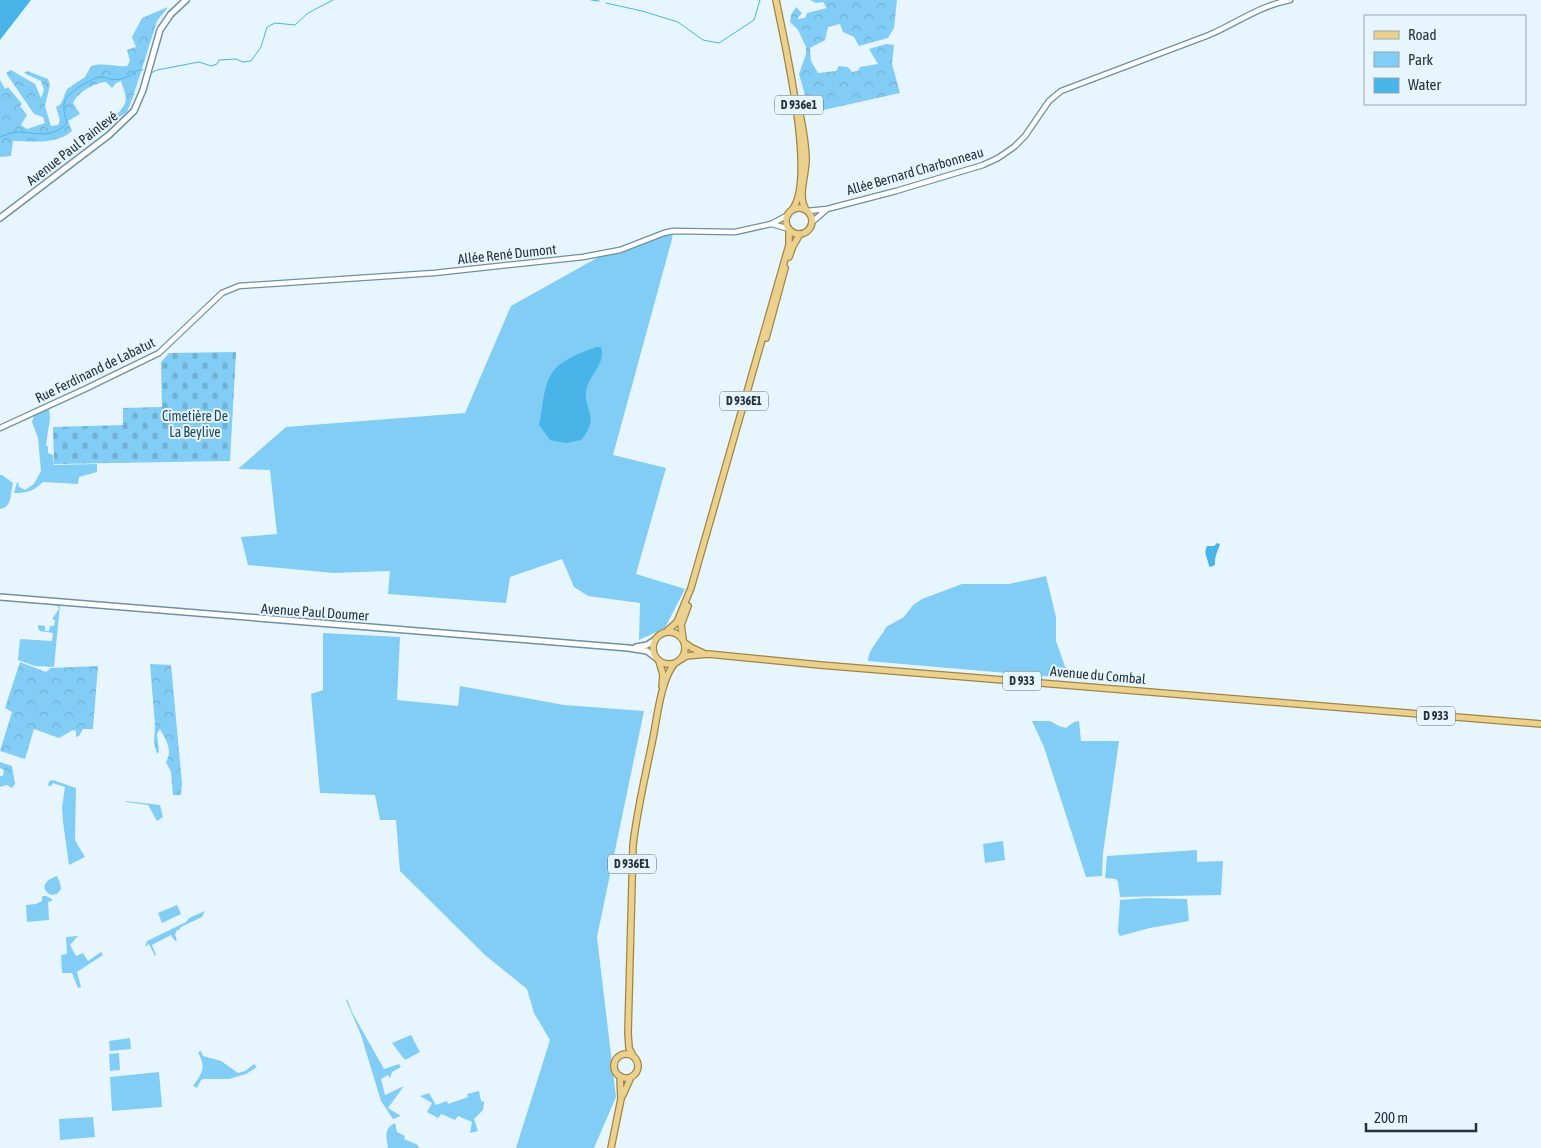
<svg xmlns="http://www.w3.org/2000/svg" width="1541" height="1148" font-family="'Asap Condensed',sans-serif">
<style>
.green{fill:#82cdf5}
.forest{fill:url(#forest-crowns)}
.cemetery{fill:url(#cemetery-stones)}
.water{fill:#48b4e7}
.lines{fill:none;stroke-linecap:round;stroke-linejoin:round}
.stream{stroke:#48b4e7;stroke-width:1}
.tertiary-casing{stroke:#6d90a3;stroke-width:7}
.secondary-casing{stroke:#6d90a3;stroke-width:8}
.primary-casing{stroke:#9e8640;stroke-width:8}
.tertiary{stroke:#fff;stroke-width:4.5}
.secondary{stroke:#fff;stroke-width:5}
.primary{stroke:#ecd18e;stroke-width:5.5}
.labels{text-anchor:middle;dominant-baseline:central;stroke-width:4;stroke-linejoin:round;paint-order:stroke}
.shield{fill:#e7f5fe;stroke:#5e6d76;stroke-width:1}
.shield-label{font-size:12px;font-weight:bold;fill:#24333b}
.street-label{font-size:14px;fill:#24333b;stroke:#e7f5fe}
.park-label{font-size:14px;fill:#1f4b61;stroke:#e7f5fe}
</style>
<defs>
<pattern id="forest-crowns" width="20" height="18" patternUnits="userSpaceOnUse" patternTransform="scale(1.25)"><rect width="20" height="18" fill="#82cdf5"/><path d="M2 6a3 3 0 1 1 6 0M12 15a3 3 0 1 1 6 0" fill="none" stroke="#70b0d3"/></pattern>
<pattern id="cemetery-stones" width="16" height="16" patternUnits="userSpaceOnUse" patternTransform="scale(1.25)"><rect width="16" height="16" fill="#82cdf5"/><path d="M2 7V4a2 2 0 0 1 4 0v3zM10 15v-3a2 2 0 0 1 4 0v3z" fill="#70b0d3"/></pattern>
</defs>
<rect width="100%" height="100%" fill="#e7f5fe"/>
<!-- green -->
<path class="green" d="M673,231l-1,8 -59,216 53,13 -30,106 49,15 -20,39 -26,12 1,-37 -52,-7 -14,-9 -12,-28 -52,18 -4,26 -118,-9 2,-23 -57,2 -85,-8 -7,-28 36,-3 -7,-64 -32,-1 48,-42 179,-14 46,-107 93,-52z
M47,409h2l1,9 -4,27 2,2v6l5,2 1,10 43,-1v8l-18,5 -1,7 -35,-2c-10,9 -15,11 -29,11l3,-11 2,2 -1,2 7,4 9,-6 7,-13 -3,-33 -6,-16 2,-7z
M0,475h2l11,8c-3,10 0,24 -13,26z
M1046,576l10,41v24l11,31 -2,6 -197,-17c0,-12 13,-23 18,-34l18,-10 9,-12 9,-6 40,-15h47z
M57,604l3,1 -6,62 -19,-1 -17,-6 2,-21 32,2 1,-8 -13,-2 -2,-3v-3l7,1v5h4l1,-5h4l1,-6 -3,-1 7,-10 -2,-4z
M323,633l77,4 -3,63 61,6 2,-20 104,19 80,6 -47,226 19,160 -22,51h-78l34,-108 -16,-27 -7,-24 -41,-33 -86,-85 -4,-51h-16l-5,-25 -55,-2 -9,-99 12,-4z
M1032,721h18l9,5 7,2 8,-6 5,-1 2,20h38l-16,112 -1,23 -16,1 -42,-130z
M53,780l23,8 -1,52 10,17 -16,8 -6,-43 -1,-14 3,-21 -12,-4 -2,3h-3l1,-5z
M126,801l34,4 3,12 -6,4 -9,-16 -22,-3z
M1003,841l2,19 -20,3 -2,-19z
M1197,850v12l26,-1 -2,34 -101,2 -2,-15 -2,-3 -11,-1 2,-22z
M57,876l3,7 1,6 -4,5 -6,1c-13,-7 -4,-16 6,-19z
M42,896h4l6,3v2l-4,1 1,18 -22,2 -1,-17 10,-1 6,-3z
M1146,898l41,1 2,22 -39,7 -30,8 -2,-4 2,-32z
M177,905l4,9 -19,9 -4,-10z
M205,911l-3,6 -21,10 -2,3h-2l-2,5 2,5 -2,1 -4,-6 -19,10 4,10 -1,1 -6,-12 -4,3 2,-6 39,-19 3,-4z
M78,936l-8,9 6,11 7,-3 5,8 13,-9 2,3 -26,17 4,15 -3,1 -6,-15h-10l-1,-18 6,-1 -1,-17z
M347,999l6,15 31,55 15,-5 2,3 -9,5 -2,6 -2,-3 -7,4 4,16 19,-9 -16,22 13,8 -8,3 -12,-18 -20,-66 -15,-35z
M411,1035l9,17 -15,8 -13,-17z
M130,1038l1,11 -21,2 -1,-10z
M201,1051l2,5 18,5 17,12 7,-2 9,-7 3,3 -11,7 -17,5h-25l-3,1 -4,8 -4,-2c10,-14 13,-18 5,-34z
M119,1053l1,17 -10,1 -1,-17z
M159,1072l3,35 -50,4 -2,-34z
M479,1091l2,10 3,1 -1,8 -9,9 4,12 -8,2 2,-11 -14,-6 -3,4 -14,-6 -3,4 -11,-6 5,-9 -12,-7 9,-3 7,12 11,-4 1,3 20,-7 -1,-3z
M93,1117l2,20 -35,3 -1,-21z
M395,1123l2,9 8,4 -1,3 14,6v2l2,1h-32c-2,-11 -4,-20 7,-25z"/>
<!-- forest -->
<path class="forest" d="M810,0h87l-3,28 -6,10 -29,8 -5,-9 -11,-5 -3,-8 -12,3 -3,13 -15,8 1,13 7,12 18,-2 3,-5 9,1 4,5 6,-1 2,-4 18,-3 -9,-15 17,-5 8,1 -2,19 8,29 -90,20 -11,-39 7,-20v-7l-8,-17 -8,-8 1,-7 5,-8 6,6 -5,6 8,-1 2,-5 20,-5 -4,-6 -7,1z
M168,7l-11,14 -24,76 -6,15 -9,6 -1,-4c13,-13 9,-17 4,-33l-5,2 -4,5 -6,-6c-12,1 -28,10 -33,21l7,11 -12,7 4,10c-16,14 -39,10 -59,10l-2,15 -11,1v-77l5,9 3,-2 14,17 -2,2 7,9 -6,10 6,4 18,-6 -2,-6 -9,-3 -28,-41 5,-3 24,14 6,14 3,-8 -3,-9 -17,-8 3,-2 21,8 2,6 -5,21 6,20 7,-1 2,-5 -4,-13 5,-3 6,-15 18,-12 6,-11c13,-4 23,1 36,0l3,-5 -3,-11 9,-3 -4,-10 10,-19z
M20,662l26,10 5,-4 47,-2 -5,63h-10l-4,7 -3,1v-6l-3,-1 -14,8 -25,-9 -9,30 -25,-8 12,-39 -7,-4z
M150,664l21,1 11,118 -1,12h-8l-2,-23 -5,-10c7,-12 0,-22 -6,-33l-3,5 2,18 -2,2 -3,-11 1,-18z
M0,762l12,4 3,18 -3,4 -5,-3 -7,2v-11h3l1,-6 -4,-2z"/>
<!-- cemetery -->
<path class="cemetery" d="M236,352l-6,109 -176,3 -1,-37 70,-2v-17l39,-1 -1,-45 8,-9z"/>
<!-- water -->
<path class="water" d="M0,0h31l-31,40z
M596,347h5c5,16 -10,26 -14,40 -6,22 15,28 -6,53l-15,3 -16,-3 -11,-15c4,-17 4,-43 16,-56 10,-11 28,-17 41,-22z
M1217,543l3,1c-2,7 -6,13 -5,21l-5,2 -1,-1c-1,-8 -6,-12 -2,-20h7z"/>
<g class="lines">
<!-- stream -->
<path class="stream" d="M591,0l8,1
M606,3l36,8 36,11 25,18 16,3 35,-23 6,-20
M151,73l6,-3 42,-8 12,4 6,-2 2,-4 17,-1 7,3 8,-1 10,-14 6,-20 8,-4 20,2 13,-12 25,-13
M0,137c5,-2 11,-4 16,-5 19,0 35,8 51,-9 -2,-7 -5,-16 -2,-23 4,-8 28,-23 36,-23 3,0 6,1 8,2 12,2 20,-2 29,-9h5"/>
<defs>
<path id="tertiary" d="M807,211l20,-2 69,-18 87,-26 15,-7 16,-11 11,-11 24,-35 12,-10 148,-56c28,-12 50,-29 81,-35
M812,222l14,-12
M772,224l17,5
M0,428l85,-39 74,-36 63,-60 17,-7 195,-13 149,-16 37,-7 44,-17 9,-2 62,1 36,-8 17,-9"/>
<path id="secondary" d="M0,218l109,-83 25,-24 9,-21 17,-60 11,-16 15,-14
M0,597l628,51 19,3 8,6
M636,647l11,-2 8,-5"/>
<path id="primary" d="M776,0c8,41 41,179 16,210
M800,114c3,15 6,31 6,46 0,16 -9,36 0,50
M786 221a13 13 0 1 1 26 0a13 13 0 1 1-26 0Z
M789,257l4,-11 7,-12
M766,338l19,-70
M667,631l10,-9 14,-34 98,-343v-15
M653 648a16 16 0 1 1 32 0a16 16 0 1 1-32 0Z
M683,638l-2,-13 7,-19
M685,643l7,5 11,5
M682,659l4,-3 22,-2 112,11 721,59
M659,661l4,14 -1,11
M614 1066a12 12 0 1 1 24 0a12 12 0 1 1-24 0Z
M633,1056l-4,-8 -1,-15 5,-188c4,-34 12,-68 19,-102 5,-22 8,-63 23,-80
M623,1095l8,-18
M611,1148l10,-49 -1,-23"/>
</defs>
<!-- tertiary casing -->
<use href="#tertiary" class="tertiary-casing"/>
<!-- secondary casing -->
<use href="#secondary" class="secondary-casing"/>
<!-- primary casing -->
<use href="#primary" class="primary-casing"/>
<!-- tertiary -->
<use href="#tertiary" class="tertiary"/>
<!-- secondary -->
<use href="#secondary" class="secondary"/>
<!-- primary -->
<use href="#primary" class="primary"/>
</g>
<g class="labels">
<!-- shield labels -->
<g class="shield">
<rect x="775" y="95.5" width="48" height="19" rx="4"/>
<rect x="720" y="391.5" width="48" height="19" rx="4"/>
<rect x="1003" y="671.5" width="38" height="19" rx="4"/>
<rect x="1417" y="706.5" width="38" height="19" rx="4"/>
<rect x="608" y="854.5" width="48" height="19" rx="4"/>
</g>
<g class="shield-label">
<text x="799" y="105">D 936e1</text>
<text x="744" y="401">D 936E1</text>
<text x="1022" y="681">D 933</text>
<text x="1436" y="716">D 933</text>
<text x="632" y="864">D 936E1</text>
</g>
<!-- street labels -->
<g class="street-label">
<text transform="translate(72 148) rotate(-38)">Avenue Paul Painlevé</text>
<text transform="translate(915 171) rotate(-16)">Allée Bernard Charbonneau</text>
<text transform="translate(507 254) rotate(-6)">Allée René Dumont</text>
<text transform="translate(95 370) rotate(-26)">Rue Ferdinand de Labatut</text>
<text transform="translate(315 612) rotate(4)">Avenue Paul Doumer</text>
<text transform="translate(1098 675) rotate(5)">Avenue du Combal</text>
</g>
<!-- park labels -->
<g class="park-label">
<text x="195" y="416">Cimetière De<tspan x="195" dy="16">La Beylive</tspan></text>
</g>
</g>
<!-- legend -->
<rect x="1364" y="15" width="162" height="90" fill="#e7f5fe" stroke="#99a7b0"/>
<rect x="1374" y="31" width="25" height="8" fill="#ecd18e" stroke="#99a7b0"/>
<text x="1408" y="40" font-size="15" fill="#24333b">Road</text>
<rect x="1374" y="52" width="25" height="15" fill="#82cdf5" stroke="#99a7b0"/>
<text x="1408" y="65" font-size="15" fill="#24333b">Park</text>
<rect x="1374" y="78" width="25" height="15" fill="#48b4e7" stroke="#99a7b0"/>
<text x="1408" y="90" font-size="15" fill="#24333b">Water</text>
<!-- scale -->
<path d="M1366 1123v8h110v-8" fill="none" stroke="#24333b" stroke-width="2.5"/>
<text x="1374" y="1123" font-size="15" fill="#24333b" stroke="#e7f5fe" stroke-width="4" paint-order="stroke">200 m</text>
</svg>
